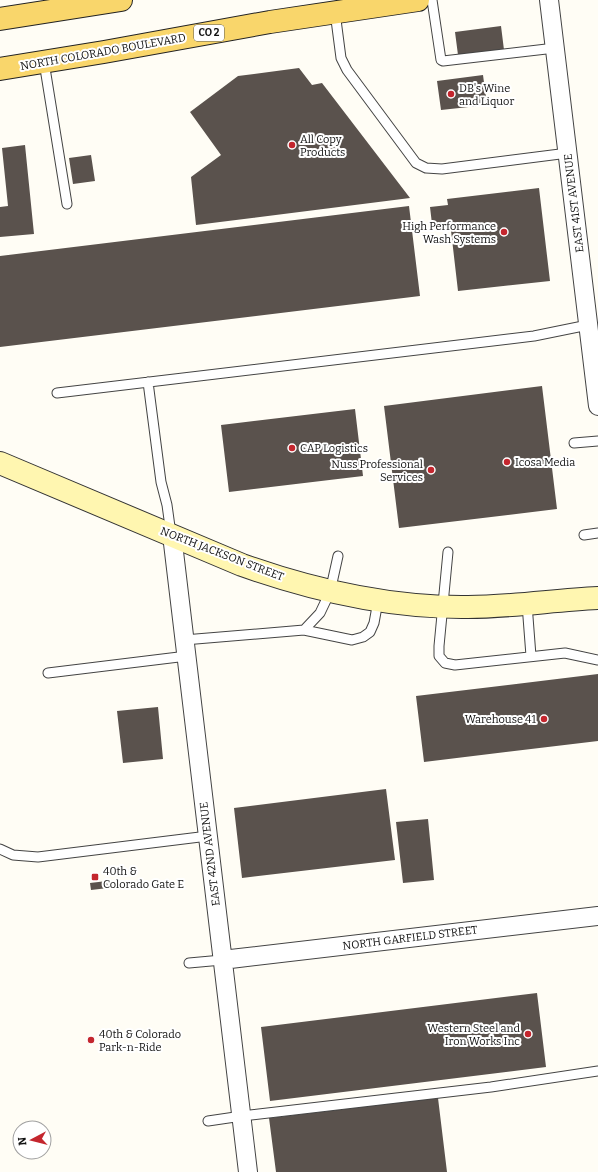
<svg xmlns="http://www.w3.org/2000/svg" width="598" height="1172" font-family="Bitter,serif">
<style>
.building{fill:#5a524d}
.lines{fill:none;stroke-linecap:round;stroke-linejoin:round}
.lane-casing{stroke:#444;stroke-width:11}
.street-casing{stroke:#444;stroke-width:20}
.secondary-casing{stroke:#333;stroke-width:24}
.primary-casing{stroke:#222;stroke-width:24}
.lane{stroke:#fff;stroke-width:9}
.street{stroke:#fff;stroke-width:18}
.secondary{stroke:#fff6b0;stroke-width:22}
.primary{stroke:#f9d66b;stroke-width:22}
.poi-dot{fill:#c4262e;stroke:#fff;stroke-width:1.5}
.labels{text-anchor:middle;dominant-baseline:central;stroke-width:4;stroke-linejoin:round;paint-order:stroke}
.shield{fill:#fff;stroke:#585858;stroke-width:1}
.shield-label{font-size:10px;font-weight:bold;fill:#111}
.street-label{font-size:11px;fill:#111;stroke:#fff}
.poi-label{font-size:11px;fill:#111;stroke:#fff;text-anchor:start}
</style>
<rect width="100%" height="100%" fill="#fffdf5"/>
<!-- building -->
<path class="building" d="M501,26l3,24 -46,5 -3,-23z
M299,68l13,17 10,-2 88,115 -214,27 -5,-48 30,-22 -31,-43 48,-36z
M483,75l4,30 -46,5 -4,-29z
M25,145l9,89 -34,3v-30l8,-1 -6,-58z
M91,155l4,26 -22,3 -4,-26z
M539,188l11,93 -92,10 -8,-69 -18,2 -2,-17 18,-2 -1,-6z
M409,206l11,90 -420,51v-91z
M542,386l15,123 -158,19 -15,-122z
M355,409l8,67 -134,16 -8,-67z
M598,674v67l-174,21 -8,-66z
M158,707l5,52 -40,4 -6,-52z
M386,789l9,71 -153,18 -8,-70z
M428,819l6,61 -31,3 -7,-61z
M107,881l1,7 -17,2 -1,-7z
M537,993l9,74 -276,34 -9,-74z
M438,1098l9,74h-171l-7,-54z"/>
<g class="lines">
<defs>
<path id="lane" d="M432,0l9,60 2,1 112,-13
M335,12l6,46 6,12 69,93 10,5 16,1 126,-16
M44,62l23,142
M148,382l13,100 6,23 4,29
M57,393l477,-57 54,-11
M574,443l24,-2
M584,535l14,-2
M448,552l-9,94v10l6,7 10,2 110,-12 33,7
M527,604l4,52
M304,630l16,-17 10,-21 8,-36
M184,640l120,-10 48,10 11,-3 7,-5 4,-9 4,-22
M48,673l139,-17
M0,849l13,6 25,2 170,-21
M189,963l33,-3
M208,1121l34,-5 249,-29 107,-16"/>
<path id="street" d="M549,0l49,406
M172,535l76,637
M222,960l376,-44"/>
<path id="secondary" d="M0,463l242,102c73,26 148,43 226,42 43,0 87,-7 130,-9"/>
<path id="primary" d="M0,19l121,-19
M0,69l104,-17 166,-30 148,-22"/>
</defs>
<!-- lane casing -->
<use href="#lane" class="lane-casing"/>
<!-- street casing -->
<use href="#street" class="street-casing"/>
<!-- secondary casing -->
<use href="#secondary" class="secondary-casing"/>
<!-- primary casing -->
<use href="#primary" class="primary-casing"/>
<!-- lane -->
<use href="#lane" class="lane"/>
<!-- street -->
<use href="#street" class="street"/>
<!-- secondary -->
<use href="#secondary" class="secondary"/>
<!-- primary -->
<use href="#primary" class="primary"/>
</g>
<!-- markers -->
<g class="poi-dot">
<circle cx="451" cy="94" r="4"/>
<circle cx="292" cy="145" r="4"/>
<circle cx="504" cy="232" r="4"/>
<circle cx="292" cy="448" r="4"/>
<circle cx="507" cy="462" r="4"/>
<circle cx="431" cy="470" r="4"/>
<circle cx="544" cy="719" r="4"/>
<rect x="91" y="873" width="8" height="8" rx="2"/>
<circle cx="528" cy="1034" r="4"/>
<circle cx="91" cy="1040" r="4"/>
</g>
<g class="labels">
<!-- shield labels -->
<rect class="shield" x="194" y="25" width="30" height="16" rx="3"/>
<g class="shield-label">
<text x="209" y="33">CO 2</text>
</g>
<!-- street labels -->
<g class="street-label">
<text transform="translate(103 52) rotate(-10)">NORTH COLORADO BOULEVARD</text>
<text transform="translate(574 203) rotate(-97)">EAST 41ST AVENUE</text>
<text transform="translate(222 554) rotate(21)">NORTH JACKSON STREET</text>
<text transform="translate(210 854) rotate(-97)">EAST 42ND AVENUE</text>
<text transform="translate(410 938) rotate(-7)">NORTH GARFIELD STREET</text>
</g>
<!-- poi labels -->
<g class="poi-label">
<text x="459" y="88">DB's Wine<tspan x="459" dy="13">and Liquor</tspan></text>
<text x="300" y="139">All Copy<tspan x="300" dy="13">Products</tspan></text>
<text x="496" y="226" text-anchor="end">High Performance<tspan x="496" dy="13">Wash Systems</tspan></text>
<text x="300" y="448">CAP Logistics</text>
<text x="515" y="462">Icosa Media</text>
<text x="423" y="464" text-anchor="end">Nuss Professional<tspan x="423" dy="13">Services</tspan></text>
<text x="536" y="719" text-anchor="end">Warehouse 41</text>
<text x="103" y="871">40th &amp;<tspan x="103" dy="13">Colorado Gate E</tspan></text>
<text x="520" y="1028" text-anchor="end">Western Steel and<tspan x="520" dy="13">Iron Works Inc</tspan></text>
<text x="99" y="1034">40th &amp; Colorado<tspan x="99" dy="13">Park-n-Ride</tspan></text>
</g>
</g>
<!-- north arrow -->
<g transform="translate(32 1140) rotate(263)"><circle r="19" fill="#ffffff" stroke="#a0a0a0"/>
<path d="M0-3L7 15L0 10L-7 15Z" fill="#c4262e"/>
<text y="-6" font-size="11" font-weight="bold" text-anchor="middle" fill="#111111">N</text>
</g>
</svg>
